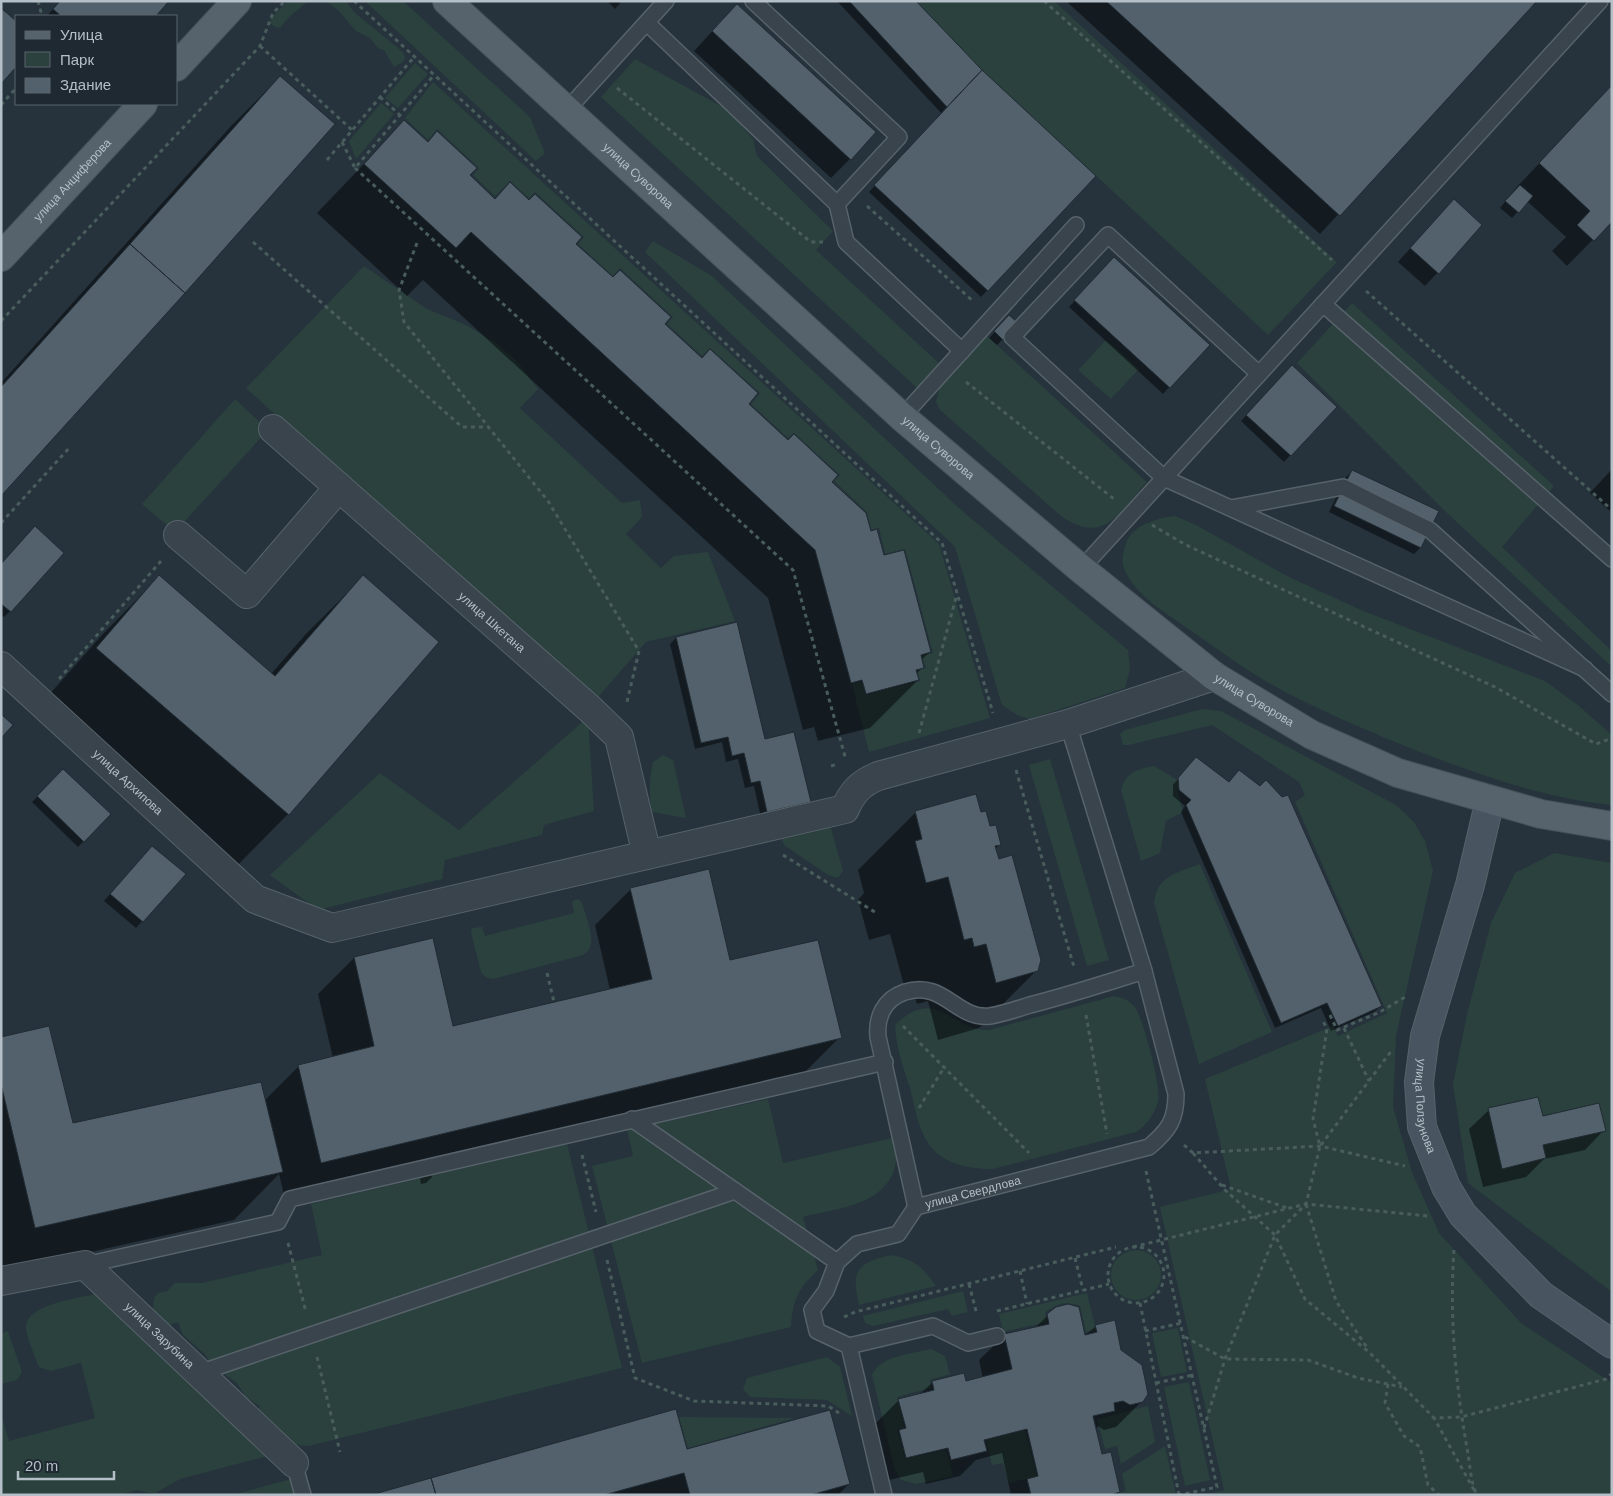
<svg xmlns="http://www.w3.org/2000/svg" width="1613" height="1496" font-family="Helvetica,sans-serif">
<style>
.green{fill:#2a413e}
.shadow{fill:#0007}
.building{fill:#53616c;stroke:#202b33}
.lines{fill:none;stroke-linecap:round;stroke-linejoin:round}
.lane-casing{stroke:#57626a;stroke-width:18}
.street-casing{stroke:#57626a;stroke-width:30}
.secondary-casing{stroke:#57626a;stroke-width:30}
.primary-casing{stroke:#455058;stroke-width:30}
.path{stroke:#495d5d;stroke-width:3;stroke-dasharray:4 4;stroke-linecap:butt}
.lane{stroke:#39444c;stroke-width:15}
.street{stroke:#39444c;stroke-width:28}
.secondary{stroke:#48545f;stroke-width:28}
.primary{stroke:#57636c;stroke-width:28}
.labels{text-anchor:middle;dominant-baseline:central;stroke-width:4;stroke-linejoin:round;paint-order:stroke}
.street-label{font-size:12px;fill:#b5bfc7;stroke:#1e2931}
</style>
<rect width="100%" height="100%" fill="#26333c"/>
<!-- green -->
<path class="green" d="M288,1h20c-8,7 -22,17 -27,26l-4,1 -6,-4 -1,-5z
M325,1h21l9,12 48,39 2,6 -2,4 -9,5 -10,-17 -5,-1 -9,-11 -14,-7 -19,-22z
M365,1h38l127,116 15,36 -9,8z
M916,1h138l283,261 -69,73 -286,-265z
M635,59l93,51 25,29 4,17 76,75 -17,19 125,115 -23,24 -317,-292z
M415,63l13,11 -30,34 -13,-10z
M433,82l506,462 51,174 -121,34 -17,-68 9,-2 5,13 54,-14 -3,-11 9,-2 -4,-12 11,-3 -28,-104 -20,5 -6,-26 -8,2 -4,-18 -33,-31 6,-6 -46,-42 -6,5 -37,-34 9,-11 -50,-45 -8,8 -35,-32 6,-7 -53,-49 -7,8 -35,-32 6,-7 -49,-45 -6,6 -19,-17 -15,15 -22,-21 6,-7 -42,-39 -9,11 -23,-22z
M381,103l13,11 -38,45 -7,-18z
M653,241l59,35 248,233 168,141 2,19 -5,19 -95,31 -13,-4 -15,-10 -47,-158 -310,-295z
M364,266l63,43 37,15 29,17 23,19 22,29 -18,19 102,95 18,-3 2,17 -16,17 35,34 13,-12 34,-4 27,69 -89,21 -54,62 -346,-316z
M1352,303l202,183 -52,61 110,104v16l-166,-155 -149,-149z
M987,336l160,146c-28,31 -43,64 -86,34l-121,-106 -4,-8 3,-13 8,-11z
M1106,340l33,29 -28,30 -33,-29z
M235,399l33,31 -93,102 -33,-28z
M1175,516l21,9 93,52 72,33 184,71 34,25 33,29v70c-43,-4 -88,-16 -129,-30 -67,-23 -135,-51 -198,-83 -34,-18 -66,-42 -98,-64 -21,-15 -49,-31 -61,-55 -6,-11 -3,-21 1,-32 6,-16 33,-24 48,-25z
M1202,709l19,2 175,94 18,17 11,19 8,30 -37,165 -3,71 19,65 27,61 82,90 91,60v112h-408l20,-5 -64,-283 71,-18 -26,-110 128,-53 5,10 49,-23 -92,-211 10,-7 -6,-13 -87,-57 -83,20h-6l-3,-11 5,-4z
M588,717l6,94 -50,14 -2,10 -97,25 -3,19 -124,31 -48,-35 110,-102 79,57z
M663,755l10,5 13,58 -34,-6c-3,-18 -3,-32 1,-50z
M1050,759l59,201 -22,6 -58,-201z
M1154,766l27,16 -4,7 6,23 -17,9 -6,32 -19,8 -20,-71c5,-18 16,-21 33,-24z
M830,825l13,46 -5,7 -10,-3 -44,-30 -3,-8z
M1554,853l58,10v429l-144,-109 -15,-99 14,-70 24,-91 24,-50z
M1200,864l72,168 -73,32 -45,-161c3,-28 23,-30 46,-39z
M579,899l3,4c4,15 18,43 1,52l-90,24 -8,-2 -4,-5 -10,-39 1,-5 10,-1 3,9 89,-23 -2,-10 2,-3z
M1114,996c8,2 14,3 20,10 9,10 28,84 24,96 -4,13 -11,23 -22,30l-143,37c-26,0 -57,-6 -69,-33 -7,-14 -10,-32 -14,-48 -7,-21 -14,-41 -15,-63 42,-41 54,6 94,5z
M768,1099l15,64 109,-25c1,7 5,16 4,23 -6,44 -58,47 -93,56l15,53c-20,19 -25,29 -27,57l-149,36 -50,-197 41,-10 -6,-26z
M567,1144l55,224 -313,78c-23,0 -37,-19 -53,-34l4,-6 -14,-9 -9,-14 -27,-19 -4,-9 -23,-20 -5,-13 -10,3 -15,-14 1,-13 4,-5 9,-2 8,-8h27l120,-28 -11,-51z
M1111 1275a25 25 0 1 1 50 0a25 25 0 1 1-50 0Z
M891,1255c24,5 31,11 45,31l-77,19c-8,-34 -3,-42 32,-50z
M963,1291l5,21 -16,4 -4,-7 -75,17 -8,-3 -2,-7z
M100,1293l171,162 -91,24 -26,15 -17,-4 -16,5h-120v-81l8,27 86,-23 -14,-55 -30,8 -12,-4c-3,-9 -14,-32 -13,-41 3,-23 55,-28 74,-33z
M1087,1293l9,37 -10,2 -6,-26c-14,-5 -23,-3 -35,7l2,9 -44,10 -4,-18z
M1178,1328l9,44 -26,5 -9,-44z
M8,1331l14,41 -5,8 -16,4v-51z
M931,1349l14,7 5,18 -20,6 1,8 -34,9 7,31 -7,1 8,30 41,-9 7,26 -37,8 -15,-4 -6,-10 -23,-95c9,-20 39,-21 59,-26z
M827,1357l13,10 12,49 -25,-16 -77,-3 -7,-8 4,-11z
M1189,1382l21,98 -25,6 -21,-99z
M1148,1406l7,36 -34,22 -4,-18 -12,3 -8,-30z
M679,1417l116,1 -107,30z
M1025,1430l12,46 -28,7 -6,-20 -11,2 -6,-25z
M1165,1446l11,49h-63l13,-4 -4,-17z
M291,1479l4,16h-63z"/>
<!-- shadow -->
<path class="shadow" d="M60,1h108l-13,15h-108z
M607,1h15l-7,8z
M837,1h77l67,69 113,106 -113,121 -112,-105 73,-78z
M1066,1h470l-216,233z
M718,25l132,134 -19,19 -137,-127z
M280,77l-279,416v-110l231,-258z
M1612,86v134l-45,46 -15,-15 14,-14 -39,-36 -15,17 -12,-10 15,-19z
M404,122l90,78 16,-16 153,140 167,158 40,51 60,119 -9,8 2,7 -7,7 2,6 -48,48 -52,13 -4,-14 -11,3 -35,-132 -345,-318 -16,16 -90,-83z
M1441,214l40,12 -56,60 -27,-24z
M1108,265l100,80 -45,49 -94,-87z
M1009,317l-6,22 -6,6 -8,-7z
M1286,373l49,34 -51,55 -43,-41z
M1612,469v44l-22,-20z
M1352,471l68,77 -6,6 -85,-42 17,-35z
M62,553l-52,58 -6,6 -3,-2v-50z
M159,577l112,97 34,-39 58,-58 -75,237 -57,58 -192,-166 63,-71z
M676,638l88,103 45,61 -6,6 -42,10 -7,-32 -9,2 -7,-29 -12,3 -4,-20 -27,7 -25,-105z
M1190,765l38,18 11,-12 21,17 22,11 99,207 -7,6 -43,19 -10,-23 -46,20 -94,-216 4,-6 -12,-10v-11z
M63,771l46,43 -31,33 -46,-45z
M916,812l64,2 20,30 -5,5 42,121 -58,58 -41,12 -10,-39 -11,3 -3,-9 -7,2 -17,-63 -21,6 -11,-40 6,-7 -6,-23z
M146,853l38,21 -48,54 -32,-27z
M631,889l98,72 111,76 -36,36 -519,126 -6,-25 -45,46 -233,52v-234l71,86 192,-23 35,-35 34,-8 -15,-64 36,-36 78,-18 20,87 158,-37 -15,-65z
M1489,1110l53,8 62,12 -19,20 -41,9 -18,18 -43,10 -14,-58z
M432,1172v5l-6,6 -5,1 -1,-5 6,-6z
M1048,1315l36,21 12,-10 24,24 22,51 -26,26 -12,3 -6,-4 -3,4 6,25 18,37 -3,3h-105l-9,-42 -26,7 -16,16 -34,8 -3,-12 -42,10 -7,-57 25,-25 21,-6 13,-12h32l18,-4 -4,-18 26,-25 30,-7z
M686,1451l163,33 -11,11h-463z"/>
<!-- building -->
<path class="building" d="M60,1h109l-13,15h-95l-8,-7z
M849,1h67l66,69 -35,37z
M1106,1h431l-197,215z
M737,4l139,128 -25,28 -139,-129z
M1,8l15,13v46l-15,17z
M982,70l114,106 -108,115 -114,-106z
M280,76l55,48 -150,169 -55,-49z
M1612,85v137l-18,19 -17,-16 13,-14 -51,-48z
M404,120l24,22 9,-11 40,37 -7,7 25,24 15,-17 19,18 6,-6 47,43 -6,7 37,33 7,-7 51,47 -6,7 37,34 8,-9 48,44 -9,11 39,36 6,-6 44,41 -6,7 34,31 5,18 6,-2 7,26 20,-5 27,102 -10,3 3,13 -8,2 3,10 -53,14 -4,-14 -11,3 -36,-133 -344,-318 -15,16 -92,-84z
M1520,185l13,11 -14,17 -14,-12z
M1454,199l28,26 -43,49 -29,-26z
M130,244l55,49 -184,203v-109z
M1114,257l96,88 -40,43 -96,-88z
M1009,315l9,8 -15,17 -9,-9z
M1292,365l45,42 -46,49 -45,-41z
M1352,470l87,41 -18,37 -87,-42z
M35,526l29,27 -53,59 -10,-8v-40z
M159,575l116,101 88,-101 76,67 -150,173 -193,-167z
M737,622l28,117 29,-7 17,70 -44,10 -7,-31 -9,2 -7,-30 -12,3 -4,-19 -27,6 -25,-106z
M1,714l12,11 -12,13z
M1196,757l33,25 10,-12 21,16 6,-6 16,17 6,-2 94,211 -44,20 -11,-23 -46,20 -95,-218 5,-5 -12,-10 -1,-12z
M63,769l48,45 -27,28 -47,-46z
M976,794l5,18 5,-1 4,15 6,-1 5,20 -6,1 4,13 13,-4 29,105 -3,11 -42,12 -10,-39 -12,3 -2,-9 -8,2 -16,-63 -22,6 -11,-42 7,-2 -7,-28z
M152,846l34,28 -43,48 -33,-28z
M709,869l21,91 88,-20 24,98 -521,125 -23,-98 76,-19 -20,-89 79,-19 20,88 199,-47 -22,-91z
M49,1026l24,97 188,-41 22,90 -248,56 -34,-144v-47z
M1538,1097l5,19 56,-13 7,28 -63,14 3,13 -44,11 -14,-61z
M1068,1304l11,3 6,28 12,-3 -2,-7 20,-5 6,30 21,15 6,29 -5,8 -13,3 -7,-4 -9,2 1,8 -22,5 9,38 9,-2 9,40 -9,3h-80l-4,-16 11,-3 -11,-47 -43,11 3,11 -36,9 -3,-12 -42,10 -7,-28 7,-2 -8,-29 36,-9 -2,-9 32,-8 2,8 46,-12 -8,-35 45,-10 -2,-10 9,-7z
M676,1409l11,40 143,-39 20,74 -39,11h-121l-6,-22 -80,22h-168l-5,-17z
M431,1478l5,17h-65l53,-15z"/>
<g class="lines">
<defs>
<g id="lane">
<path d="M753,1l146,136 -62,67"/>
<path d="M647,23l190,181 9,38 116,109"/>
<path d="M566,111l100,-110"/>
<path d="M1323,304l289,255"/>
<path d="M1259,374l-151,-139 -96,102 152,141 421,191"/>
<path d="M902,417l174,-192"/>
<path d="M1231,508l112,-21 42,21 45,22 182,164"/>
<path d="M1081,569l519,-568"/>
<path d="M632,1119l205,143"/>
<path d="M916,1207l-38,-170c-2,-20 6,-38 27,-45 40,-12 51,28 85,24 13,-2 27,-7 40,-11 39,-10 76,-22 114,-34"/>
<path d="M85,1265l193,-43 12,-23 595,-137"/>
<path d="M849,1346l84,-20 35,17 29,-7"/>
<path d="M199,1373l536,-182"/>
<path d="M294,1463l9,32"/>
<path id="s1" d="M884,1495l-35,-149 -32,-15 -5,-21 14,-19 11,-29 20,-18 41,-10 18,-27 233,-60c20,-17 27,-27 27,-53l-32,-123 -76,-247"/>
</g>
<g id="street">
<path id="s2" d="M273,429l317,280 29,28 28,118"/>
<path d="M178,535l69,59 92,-107"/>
<path id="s3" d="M1,666l254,233 77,29 513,-119c7,-17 16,-26 33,-33l190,-52 146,-48"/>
<path id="s4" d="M1,1281l84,-16 209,198"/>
</g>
<g id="secondary">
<path id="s5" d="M1490,800l-20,85 -45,151 -6,46 3,45 24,60 17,28 78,80 71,49"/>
</g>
<g id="primary">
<path id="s6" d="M447,1l455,416 179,152 133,107 98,59 86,38 143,41 71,12"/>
<path d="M176,67l61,-66"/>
<path id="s7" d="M1,257l142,-153"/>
</g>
</defs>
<!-- lane casing -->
<use href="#lane" class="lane-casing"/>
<!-- street casing -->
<use href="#street" class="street-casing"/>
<!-- secondary casing -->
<use href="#secondary" class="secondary-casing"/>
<!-- primary casing -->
<use href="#primary" class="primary-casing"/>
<!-- path -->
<path class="path" d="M38,1l4,15
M354,1l588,542 51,170
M1044,1l288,259
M260,46l92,84
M617,88l194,154h12
M380,97l20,18
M1,105l15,-17
M342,142l13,26 79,-93
M327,160l87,-103
M355,168l438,402 53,190
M867,206l107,96
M253,242l209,185h26
M417,243l-18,47 5,32 144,179 91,150 -12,51
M1366,291l246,219
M1,321l259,-275 13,-33 12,-12
M966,382l148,117
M1,523l69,-76
M1152,525l34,20 309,142 101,57 16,-6
M59,679l102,-118
M919,733l38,-139
M831,766l7,-2
M1016,770l58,197
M783,855l95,59
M547,973l7,29
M1086,1015l21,119
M1330,1015l7,15 43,-18 25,-15
M903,1026l126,127
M1344,1028l25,53
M919,1108l26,-42
M1184,1145l9,8 127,-7 85,20
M1321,1145l71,-95
M1193,1153l32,37 50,45 30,64 65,54 64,65
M582,1155l14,57
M1146,1171l71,316 -38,8
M1222,1185l65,23
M1306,1204l30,97 32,48
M288,1243l18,69
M1108 1275a28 28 0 1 1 56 0a28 28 0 1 1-56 0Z
M1133,1247l173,-43 122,12
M1454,1250c-5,68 2,137 14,204 2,12 3,30 9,41
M1075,1258l8,32
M607,1260l28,118 59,23 134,5 11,7
M1020,1271l7,33
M969,1284l8,31
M1140,1303l39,192
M997,1311l112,-27
M844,1317l11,-5 261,-65
M1145,1331l37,-8
M1185,1337l40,22 83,1 50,18 44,9
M317,1357l23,95
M1156,1383l37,-8
M1388,1384l-3,19 19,33 16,11 8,38 11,10
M1204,1428l21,-69 50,-124 31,-31 14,-58 -7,-27 14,-90 -5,-10
M1474,1490l-40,-72 27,-1 145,-38 5,-5"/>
<!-- lane -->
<use href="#lane" class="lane"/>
<!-- street -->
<use href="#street" class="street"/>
<!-- secondary -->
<use href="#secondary" class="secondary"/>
<!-- primary -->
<use href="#primary" class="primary"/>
</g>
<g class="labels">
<!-- street labels -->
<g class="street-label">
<text stroke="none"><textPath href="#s6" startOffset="259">улица Суворова</textPath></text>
<text stroke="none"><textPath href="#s7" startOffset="105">улица Анциферова</textPath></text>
<text stroke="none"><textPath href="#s6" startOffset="664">улица Суворова</textPath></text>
<text stroke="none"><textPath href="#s2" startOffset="292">улица Шкетана</textPath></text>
<text stroke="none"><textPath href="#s6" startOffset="1069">улица Суворова</textPath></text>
<text stroke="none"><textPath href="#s3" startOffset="172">улица Архипова</textPath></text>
<text stroke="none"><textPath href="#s5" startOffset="316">улица Ползунова</textPath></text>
<text stroke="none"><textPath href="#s1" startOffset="425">улица Свердлова</textPath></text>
<text stroke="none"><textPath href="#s4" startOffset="188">улица Зарубина</textPath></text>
</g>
</g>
<!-- border -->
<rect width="1613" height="1496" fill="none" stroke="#b5bfc7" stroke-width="5"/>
<!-- legend -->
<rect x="15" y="15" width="162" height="90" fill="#1e2931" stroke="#5a656d"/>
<rect x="25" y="31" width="25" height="8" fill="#57636c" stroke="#5a656d"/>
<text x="60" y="40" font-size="15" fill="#b5bfc7">Улица</text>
<rect x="25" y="52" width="25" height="15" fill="#2a413e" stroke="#5a656d"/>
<text x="60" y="65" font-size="15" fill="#b5bfc7">Парк</text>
<rect x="25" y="78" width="25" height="15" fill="#53616c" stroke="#5a656d"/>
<text x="60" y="90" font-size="15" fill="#b5bfc7">Здание</text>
<!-- scale -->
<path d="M18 1471v8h96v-8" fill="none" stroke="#b5bfc7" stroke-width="2.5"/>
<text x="25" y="1471" font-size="15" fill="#b5bfc7" stroke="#1e2931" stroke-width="4" paint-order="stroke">20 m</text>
</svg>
